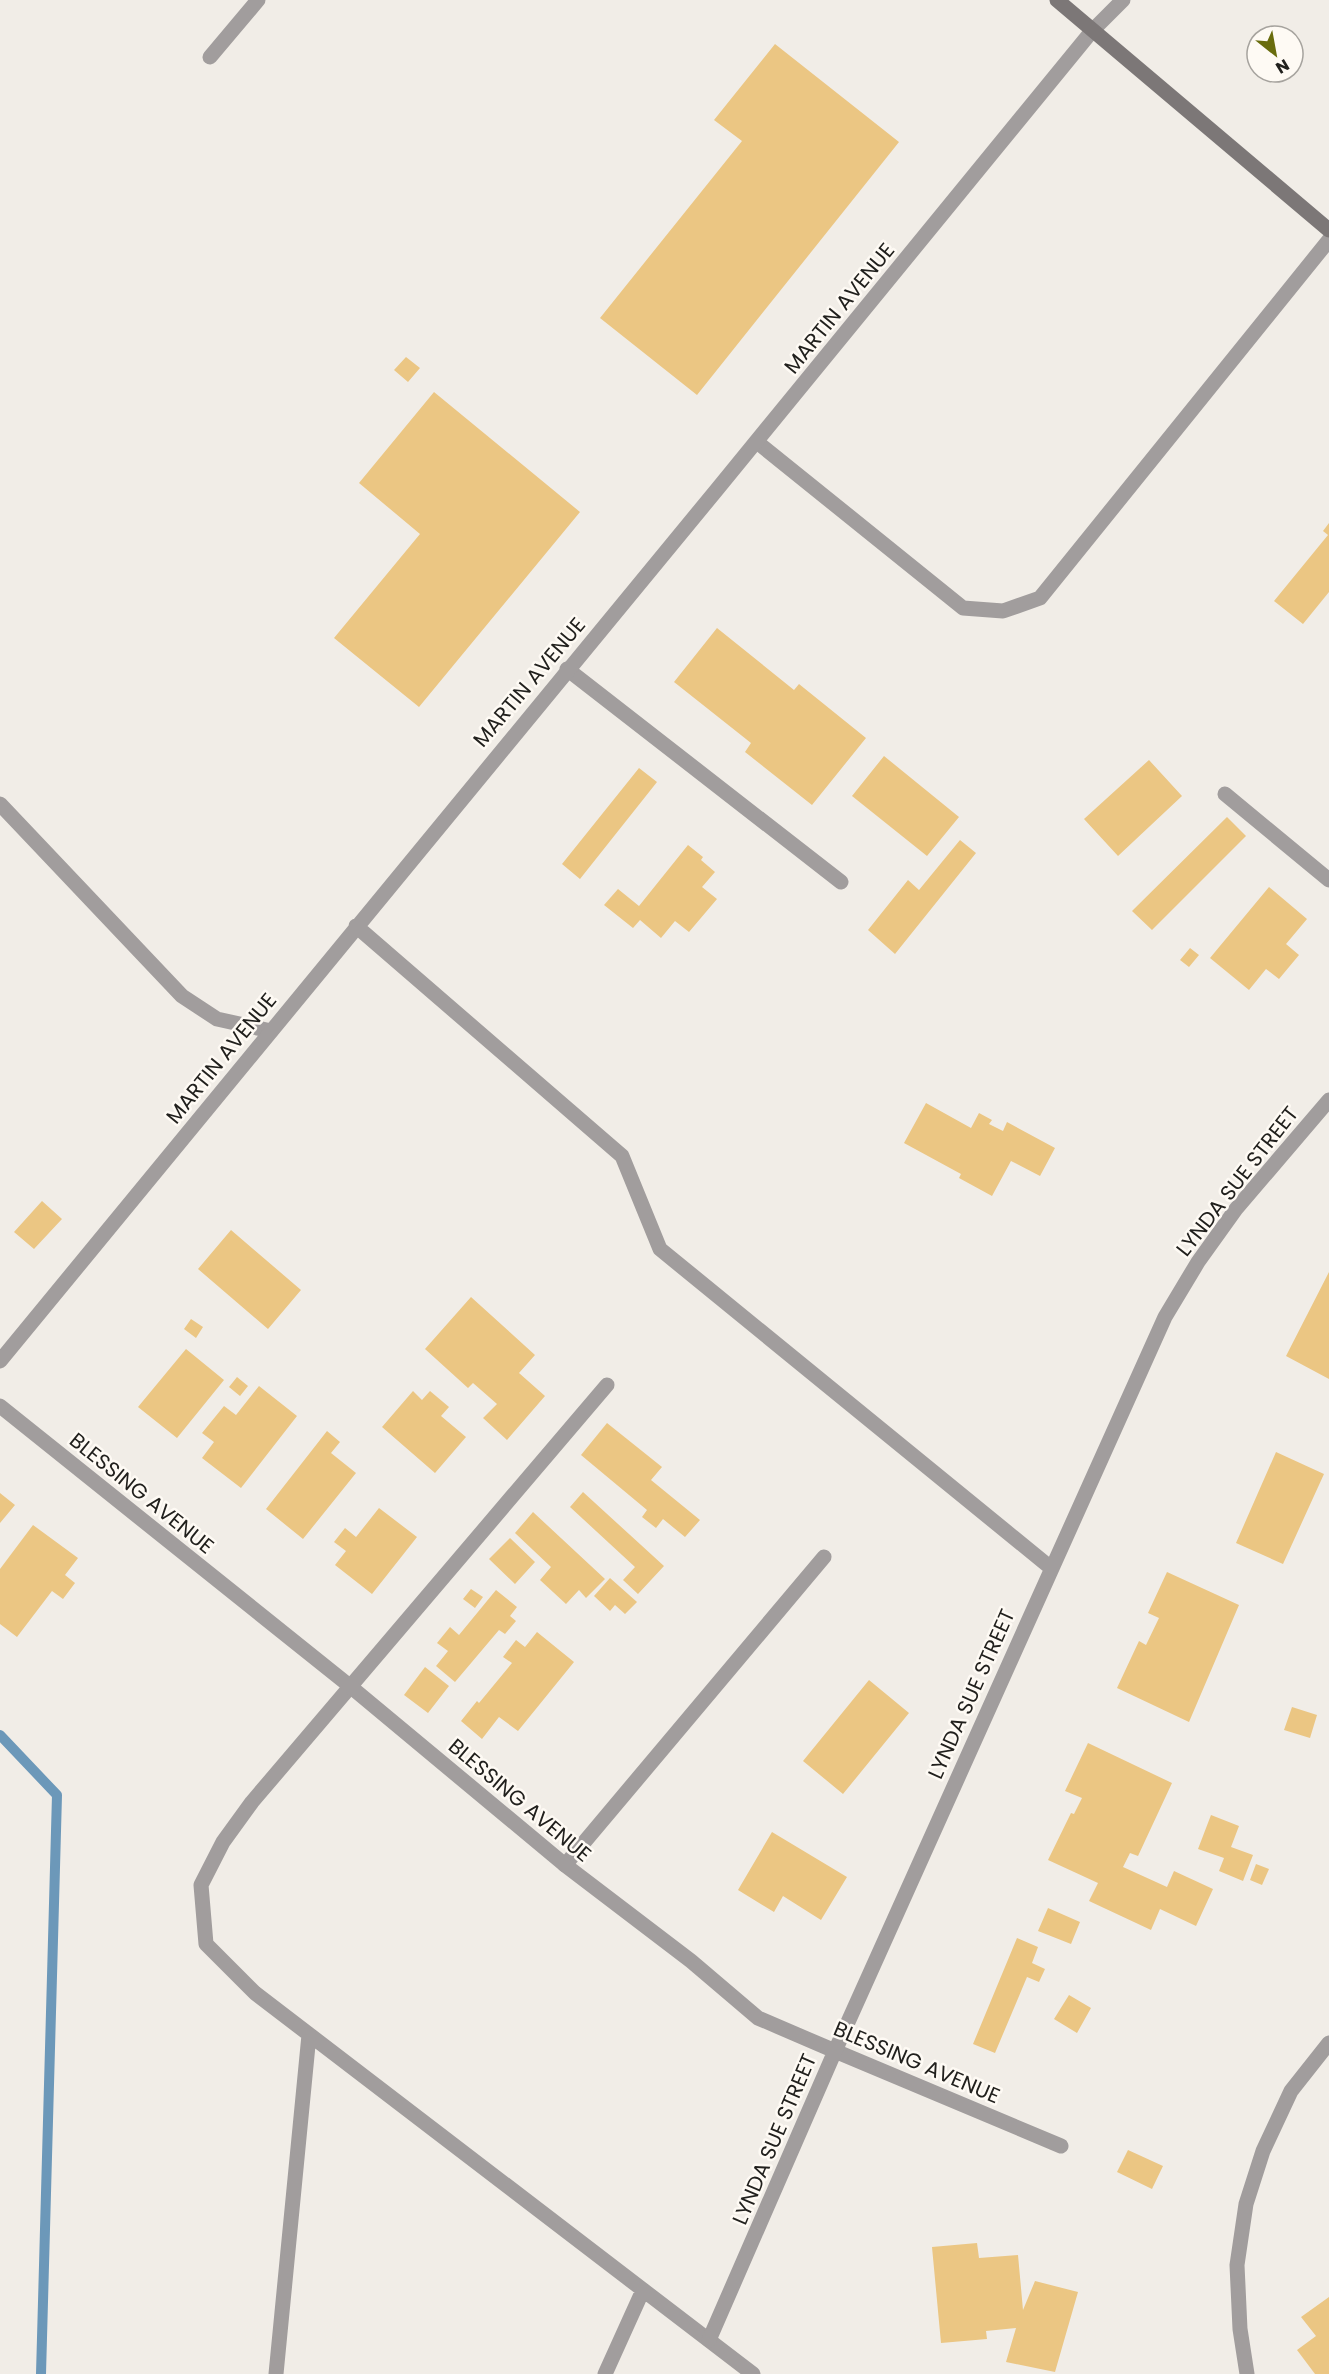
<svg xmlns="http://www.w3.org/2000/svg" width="1329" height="2374" font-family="Poppins,sans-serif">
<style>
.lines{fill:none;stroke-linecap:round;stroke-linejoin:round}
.stream{stroke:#6c98b9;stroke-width:10}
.building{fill:#ebc683}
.service{stroke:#a19d9d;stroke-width:15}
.minor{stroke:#a19d9d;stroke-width:15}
.secondary{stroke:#7c7777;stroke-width:15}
.labels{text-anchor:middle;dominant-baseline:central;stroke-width:5;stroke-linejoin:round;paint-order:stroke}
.street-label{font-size:21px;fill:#21201d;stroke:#fefaf4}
</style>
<rect width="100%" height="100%" fill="#f1ede7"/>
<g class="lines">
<!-- stream -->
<path class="stream" d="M0,1735l57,60 -16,579"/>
</g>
<!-- building -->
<path class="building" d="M775,44l124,98 -202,253 -97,-77 142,-177 -28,-21z
M406,357l14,11 -12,14 -14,-12z
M434,392l146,120 -161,195 -85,-69 86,-104 -61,-51z
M1329,523v69l-26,32 -29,-23 54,-66 -5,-4z
M717,628l77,62 5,-6 67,54 -54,67 -67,-53 6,-9 -77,-61z
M884,756l75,61 -32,39 -75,-60z
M1149,760l33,36 -64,60 -34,-37z
M639,768l18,14 -77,97 -18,-15z
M1227,817l19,19 -94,94 -20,-19z
M960,840l16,13 -81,101 -27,-24 40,-50 11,10z
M688,845l15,12 -2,3 14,12 -13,15 15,12 -28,33 -14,-11 -14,17 -21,-18 -7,8 -29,-23 14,-16 21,17z
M1269,887l38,32 -21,25 13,11 -20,24 -13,-10 -17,21 -39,-32z
M1190,948l9,7 -10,12 -9,-7z
M926,1103l45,25 8,-15 13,7 -3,4 14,7 4,-9 48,26 -15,28 -29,-15 -19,35 -33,-18 2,-4 -57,-31z
M42,1201l20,18 -28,30 -20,-17z
M231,1230l70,60 -33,39 -70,-60z
M1329,1272v107l-43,-23z
M471,1297l64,58 -16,18 26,23 -38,44 -24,-22 14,-14 -24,-21 -5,5 -43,-39z
M191,1319l12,8 -7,11 -12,-9z
M186,1349l38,31 -47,58 -39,-31z
M237,1377l11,9 -8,10 -11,-9z
M259,1386l38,30 -56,72 -39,-30 12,-16 -12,-9 22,-27 12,9z
M413,1391l9,9 8,-9 19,16 -8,9 25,21 -31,36 -53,-46z
M607,1423l55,44 -11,13 49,40 -15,17 -22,-18 -7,9 -14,-11 5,-7 -66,-55z
M327,1431l13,11 -9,11 25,20 -53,66 -37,-30z
M1276,1452l48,22 -41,90 -47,-21z
M583,1492l81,74 -26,28 -15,-14 12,-13 -65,-60z
M0,1493l15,12 -15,18z
M379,1508l38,29 -45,57 -37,-29 11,-14 -12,-9 11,-14 11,9z
M533,1512l72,67 -19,19 -7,-8 -13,14 -26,-24 11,-13 -36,-34z
M33,1525l45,33 -13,17 10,8 -12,16 -11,-8 -35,46 -17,-13v-55z
M510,1538l25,24 -20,22 -26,-25z
M1167,1572l72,33 -50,117 -72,-34 22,-47 7,4 13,-27 -11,-5z
M610,1578l27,24 -12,12 -10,-9 -5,6 -16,-15z
M471,1589l12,8 -8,11 -12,-9z
M496,1590l21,17 -7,9 6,5 -11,13 -6,-4 -44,52 -19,-16 12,-15 -11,-8 13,-16 9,8z
M537,1632l37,30 -56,69 -19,-14 -17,22 -21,-18 16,-20 2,2 33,-40 -9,-6 13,-17 9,7z
M425,1667l24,19 -21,27 -24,-18z
M869,1680l40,33 -66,81 -40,-33z
M1292,1707l25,8 -7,23 -26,-8z
M1088,1743l84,40 -34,73 -8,-3 -7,14 44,20 7,-16 39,18 -17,37 -36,-17 -9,21 -62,-29 9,-18 -50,-23 23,-47 3,1 8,-16 -17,-7z
M1211,1815l28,11 -8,21 22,8 -10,26 -24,-10 5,-13 -26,-9z
M772,1832l75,45 -26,43 -38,-24 -9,16 -36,-22z
M1256,1864l13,5 -7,16 -12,-5z
M1048,1908l32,14 -9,22 -33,-13z
M1017,1938l21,9 -6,16 13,6 -6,13 -12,-5 -32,76 -22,-9z
M1069,1995l22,13 -14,25 -23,-14z
M1128,2150l35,16 -11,23 -35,-17z
M977,2243l2,15 39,-3 5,55 12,-29 43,11 -23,80 -49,-10 10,-34 -30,3 1,8 -46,4 -9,-96z
M1329,2297v77h-14l-18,-24 19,-14 -15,-19z"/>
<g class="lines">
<!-- service -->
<path class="service" d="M1092,31l31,-31
M210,57l48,-57
M757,442l206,166 40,3 37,-13 289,-358
M567,669l274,213
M1225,794l104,86
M0,804l182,192 35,23 54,12
M607,1385l-355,417 -29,40 -22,43 5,59 49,49 498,381
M565,1865l259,-308
M835,2051l226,95
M276,2374l33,-339
M605,2374l38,-84
M1247,2374l-7,-45 -3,-64 9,-61 17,-53 28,-60 38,-48"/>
<!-- minor -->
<path class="minor" d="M356,926l266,230 38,93 391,319
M0,1361c364,-444 730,-885 1092,-1330
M0,1406l351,281 214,178 126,96 67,57 77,33
M709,2340l126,-289 330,-734 33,-55 38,-53 93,-109"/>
<!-- secondary -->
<path class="secondary" d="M1057,0l272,230"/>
</g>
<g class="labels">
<!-- street labels -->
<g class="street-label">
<text transform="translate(839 308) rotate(-51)">MARTIN AVENUE</text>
<text transform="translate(529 682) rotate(-50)">MARTIN AVENUE</text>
<text transform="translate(221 1058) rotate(-51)">MARTIN AVENUE</text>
<text transform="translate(1237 1181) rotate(-52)">LYNDA SUE STREET</text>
<text transform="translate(142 1493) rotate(39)">BLESSING AVENUE</text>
<text transform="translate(971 1694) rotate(-66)">LYNDA SUE STREET</text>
<text transform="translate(520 1800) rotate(40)">BLESSING AVENUE</text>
<text transform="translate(917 2062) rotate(23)">BLESSING AVENUE</text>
<text transform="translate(774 2139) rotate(-67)">LYNDA SUE STREET</text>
</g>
</g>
<!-- north arrow -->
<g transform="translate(1275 54) rotate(149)"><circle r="28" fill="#fefaf4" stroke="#a6a39e" stroke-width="1.5"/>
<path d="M0-4.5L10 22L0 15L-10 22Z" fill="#696c0d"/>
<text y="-9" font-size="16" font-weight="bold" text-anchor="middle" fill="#21201d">N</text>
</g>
</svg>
